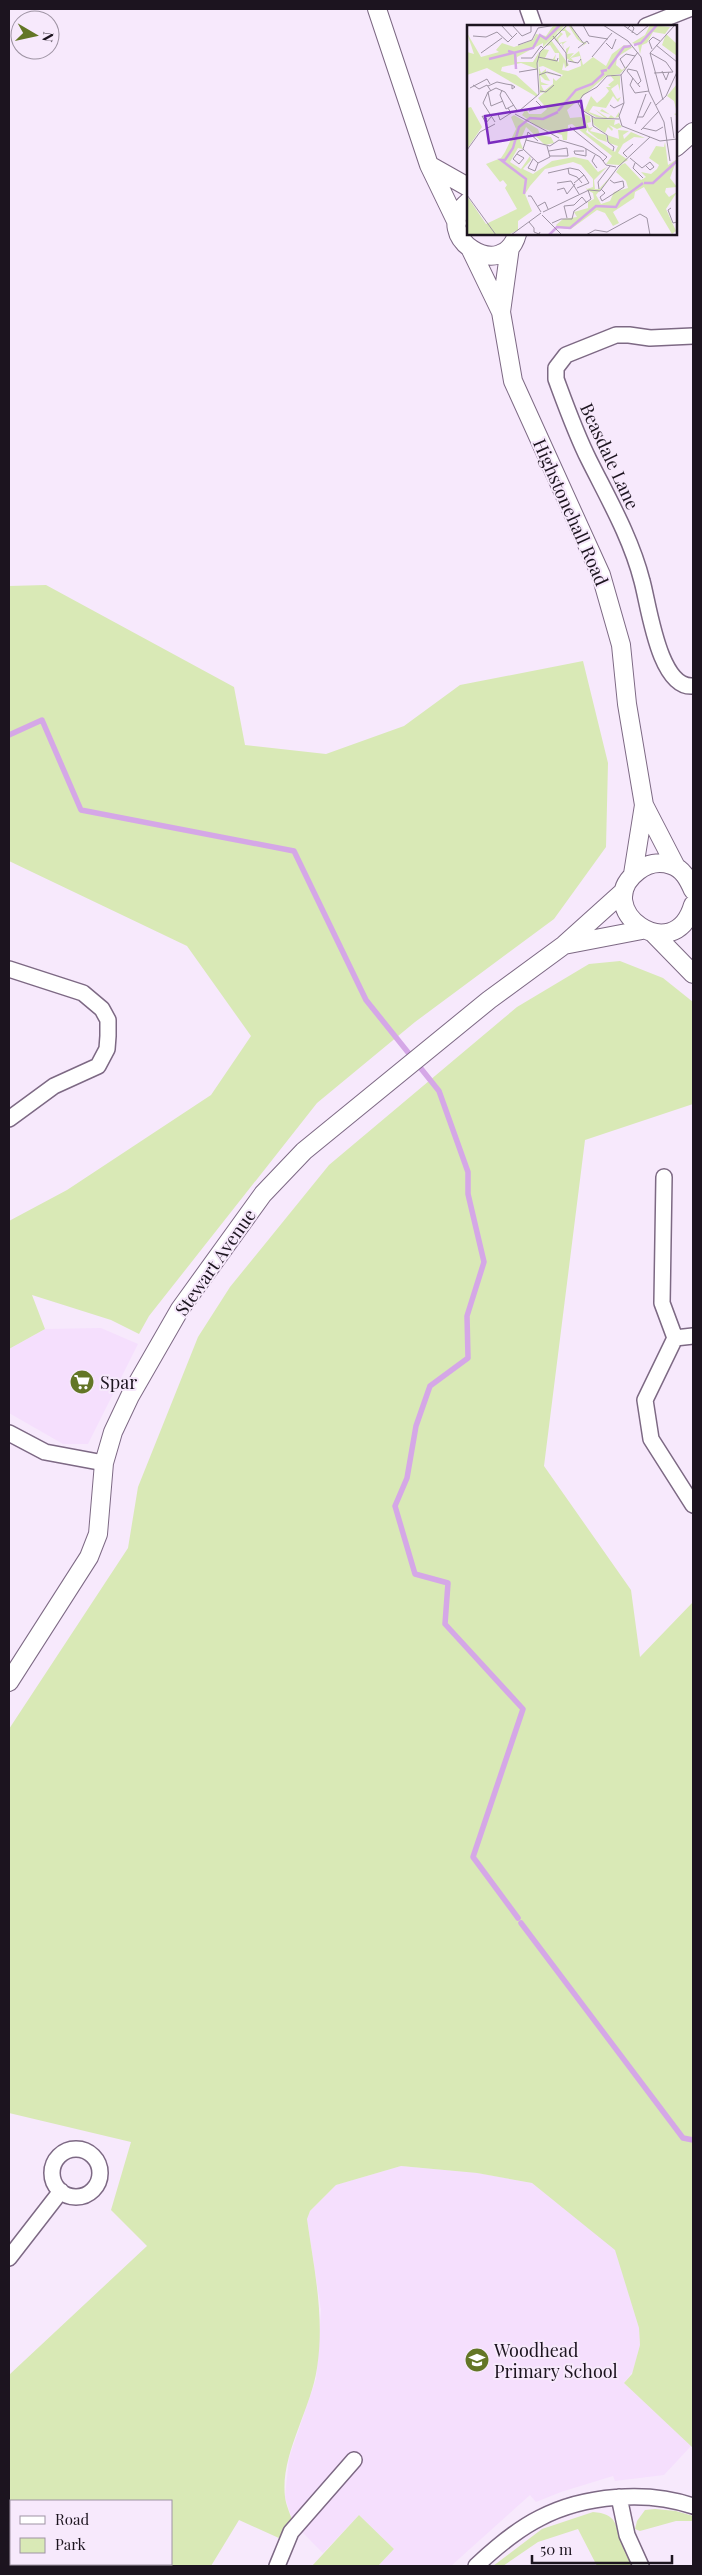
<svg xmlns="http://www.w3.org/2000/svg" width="702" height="2575" font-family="'Playfair Display',serif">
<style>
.built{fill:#f5dffd}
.green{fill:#d9e9b6;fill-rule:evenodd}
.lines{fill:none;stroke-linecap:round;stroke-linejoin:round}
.stream{stroke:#d5a7e7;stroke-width:5.5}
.minor-casing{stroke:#7d6984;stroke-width:18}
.tertiary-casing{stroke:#7d6984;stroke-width:20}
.minor{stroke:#fff;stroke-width:15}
.tertiary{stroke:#fff;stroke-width:18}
.labels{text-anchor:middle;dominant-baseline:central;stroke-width:4;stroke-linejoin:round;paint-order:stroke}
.street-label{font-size:18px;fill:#1c141f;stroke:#f7e9fc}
.poi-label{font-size:18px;fill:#1c141f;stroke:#f7e9fc;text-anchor:start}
.inset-river{fill:none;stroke:#d5a7e7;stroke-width:2.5}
.inset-road{fill:none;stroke:#9f94a4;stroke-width:1}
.view{fill:#7b2cbf;fill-opacity:0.15;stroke:#7b2cbf;stroke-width:2.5}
.inset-edge{fill:none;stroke:#1c141f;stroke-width:2.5}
</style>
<rect width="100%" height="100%" fill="#f7e9fc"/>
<!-- built -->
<path class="built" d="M101,1328l37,16 -50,100h-25l-54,-31v-64l36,-20z
M401,2166l76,7 55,10 83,65 24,80 1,17 -7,26 -9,12 67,63 -27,29 -49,6 -2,-5 -52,16 -25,10 -6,-7 -79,71h-73l16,-17 -35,-34 -36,38 -30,-30 -8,-26 4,-39 27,-79 5,-69 -14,-91 3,-8 26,-26z"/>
<!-- green -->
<path class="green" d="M46,585l188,102 11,58 81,9 78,-28 56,-41 123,-24 25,102 -2,84 -52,72 -139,103 -98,81 -168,213 -10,18 -28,-14 -79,-25 13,34 -36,20v-128l58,-31 144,-95 40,-59 -64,-90 -178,-85v-275z
M620,961l43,17 30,24v102l-108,36 -41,326 87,124 9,67 53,-55v846l-69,-65 8,-9 8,-29 -1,-17 -24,-78 -83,-67 -55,-10 -76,-7 -65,19 -26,26 -3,8c7,50 18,98 10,149 -6,42 -37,87 -32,129 1,9 6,18 8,26l-12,16 -42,-19 -28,46h-202v-191l138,-129 -36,-36 20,-68 -122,-29v-384l119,-181 10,-61 60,-150 32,-50 99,-122 188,-158 72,-43zM11,2501h160v63h-160z
M655,2509l21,2 17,5v5h-17l-36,10 -5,-2 2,-8 8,-11z
M593,2512c25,2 22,13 29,32 3,8 7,15 11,22h-36l-19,-37 -40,13 -35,24h-10l49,-37z
M359,2515l35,34 -16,17h-66z"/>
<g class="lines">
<!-- stream -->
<path class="stream" d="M9,735l33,-15 39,90 213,41 72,149 73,91 29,81v22l16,68 -17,54 1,42 -38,28 -14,40 -9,52 -12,28 20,68 33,9 -3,41 78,85 -50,148 45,61
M521,1923l162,215 10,2"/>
<defs>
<path id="minor" d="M528,9l6,17
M646,26l43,-17
M693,336l-43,2 -21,-3h-13l-50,20 -10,13v11c10,27 20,55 33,81 20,40 42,78 53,121 7,25 17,108 51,105
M9,969l74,24 19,16 6,11v16l-1,13 -9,17 -44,20 -45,33
M664,1177l-2,126 13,35 -30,62 6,39 42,66
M675,1338l18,-2
M9,1433l36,19 59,11
M52 2173a24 24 0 1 1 48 0a24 24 0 1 1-48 0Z
M9,2258l52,-67
M619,2497l8,38 14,31
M277,2566l14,-34 63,-72
M476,2566c18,-17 42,-37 64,-48 44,-23 107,-28 153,-12"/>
<path id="tertiary" d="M377,9l52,156 28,58
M676,147l17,-15
M429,165l39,22
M468,202c-40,34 35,82 49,32
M471,250l30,62 12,69 88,194 20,70 6,59 17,101 32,62
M501,312l9,-65
M633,874l11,-69
M693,890c-5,-11 -10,-21 -22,-25 -12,-4 -24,-1 -33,6 -49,37 36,99 55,34
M653,933l40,41
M564,945l78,-15
M9,1682l80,-125 9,-23 6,-71 9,-31 17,-36 50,-87 83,-115 41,-43 185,-151 75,-55 60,-54"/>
</defs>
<!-- minor casing -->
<use href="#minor" class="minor-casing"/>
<!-- tertiary casing -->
<use href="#tertiary" class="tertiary-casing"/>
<!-- minor -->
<use href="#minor" class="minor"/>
<!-- tertiary -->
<use href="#tertiary" class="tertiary"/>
</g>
<!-- icons -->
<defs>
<symbol id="supermarket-disc" viewBox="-11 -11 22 22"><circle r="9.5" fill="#637626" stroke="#f7e9fc"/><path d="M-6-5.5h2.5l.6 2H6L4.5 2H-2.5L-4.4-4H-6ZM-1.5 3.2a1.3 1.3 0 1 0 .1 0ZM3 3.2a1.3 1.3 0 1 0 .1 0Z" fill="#fff"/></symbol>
<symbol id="school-disc" viewBox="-11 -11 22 22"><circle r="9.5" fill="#637626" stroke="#f7e9fc"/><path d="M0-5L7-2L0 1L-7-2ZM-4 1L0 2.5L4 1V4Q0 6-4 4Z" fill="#fff"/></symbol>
</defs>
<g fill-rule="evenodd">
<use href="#supermarket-disc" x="68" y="1368" width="28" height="28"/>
<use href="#school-disc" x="463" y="2346" width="28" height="28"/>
</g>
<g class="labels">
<!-- street labels -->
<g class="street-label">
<text transform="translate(610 456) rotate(65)">Beasdale Lane</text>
<text transform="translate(571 512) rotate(66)">Highstonehall Road</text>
<text transform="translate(215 1262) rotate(-55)">Stewart Avenue</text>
</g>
<!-- poi labels -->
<g class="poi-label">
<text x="100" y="1382">Spar</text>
<text x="494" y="2350">Woodhead<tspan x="494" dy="21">Primary School</tspan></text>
</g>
</g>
<!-- overview -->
<g transform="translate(467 25)">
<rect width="210" height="210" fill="#f7e9fc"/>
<path d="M98,0l-22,22v-4l-26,14v5h16l6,-10 -2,17 -16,-6 -19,4 -1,4 15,4 21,19v3l-50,-29 -20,7v-23l7,2 -7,-21 14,24 18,-5 -3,-2 6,-7 12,4 19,-7 3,-6 10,2 7,-10zM101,0h3l10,16 6,2 -6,4 4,-4h-3l-5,-4 -9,-14 -3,4 6,5 -4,4 -2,-7h-6l4,3 -5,5 1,4 8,-2 -4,3 1,6 -2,-7 -2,1 -5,-4 5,-6 -2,-2 -2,6 -5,2 18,25 -4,3 -1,-6 -2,8 6,1 13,-5 -1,-10 -9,2 5,6 -10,-6v-9l4,-3 -3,8 7,-1 -5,6 10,-8 4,14 10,-8 13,9 6,-12 12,-9 9,2 -16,10 -1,8 6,5 6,-5 -8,9 -14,2 -39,34 3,8 11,-1 3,3 -2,-7 8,3 1,6 -4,1 2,5 4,-1 -3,4 16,4 1,7 -9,-3 -10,-8v-3l-2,4 29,20 3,-6 -9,-3 -2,-8 12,4 -1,-9 11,1 -6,4 1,4 7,-7 14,6 -11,-1 -11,7 -5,9 10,7 -9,5 -13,-1 6,-8 -40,-32 -4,1 -1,15h-4l-1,-5 -26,-9 -14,-11 4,-6 3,5h12l6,-5 -9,-11 7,-6 -5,1 -2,-35 3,-7 17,-20zM79,21l4,-1 5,8h4v9l-4,-3 1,-5 -3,5 -8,-1 4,-8 -6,-1zM76,41l20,9 -7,6 -3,-3v6l-9,7 -3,-6h8l-8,-3 -1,-7 5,5 5,1 -5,-8 15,3 -14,-4v-3l-5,4 -2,-6zM183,0l20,2 -5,7 -12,-2 -6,11 -5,2 -2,9 -2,-9 -6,-2 13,-8zM199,9l11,10v12l-15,-11zM143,50l10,1v15l-2,-7 -7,5 6,10 4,-2 -1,-5 1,5 -3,5 -5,-6 -7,12 -13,-2 -4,6 16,6 -11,-9 14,9 3,-3 -11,-4 2,-2 13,9 4,-6v5l-9,2 -14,-2 -15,-8 -2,-3 3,-2 -2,2 5,4 6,-14 6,7 8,-7 4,-5 -3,-4h5l-3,-2 6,-5 -4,-5 -3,2zM210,59v32l-3,-2 3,-1 -3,-12 -7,-5zM4,82l11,20 -15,22v-41zM47,90l24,14 2,6 11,2 3,6 -9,2 -19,-18 -6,14 3,8 -5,-1 -8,14 11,7 9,-13 1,4 -8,9 10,5 19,-13 22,-4 14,3 10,12 9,-5 -13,13 1,9h4l16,-17 -19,23 5,9 9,-3 4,-9 14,-4 -2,-7 -10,-9 5,-7 4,-2 16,17 5,-3 -5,-5 10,2 6,-5 2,-4 -10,-7 7,-12 8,1 1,-5 3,23 9,-6 -7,19 7,9 -11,1 -1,4 4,5 8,-5 -11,17 10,22 -4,3 -28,-47 -9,5 -1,6 -21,14 6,11 -6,3 -8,-13 -8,-3 -26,19 -12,-1 -3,-3 7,-6 14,-2 -3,-5 14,-4v-6l6,-3 -1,-6 -6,-3 -2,-4 2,3 6,-2v-8l-12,-14 -8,-3 -28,7 -15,17 -5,8 7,17 -14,10v9l-10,5h-41v-39l19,28 31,-15 -12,-21 2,-3 -4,-5 -3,2 -14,-18 15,-6 4,-6 11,-23 -5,-12zM125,93l23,2 -1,5 5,-2 3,4 -5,2 -8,-4 4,4 -1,2 -4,-4 -3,6 -11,-8z" fill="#d9e9b6" fill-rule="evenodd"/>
<path class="inset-river" d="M167,20l7,-2 16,-18M41,26l7,2 1,16M22,34l44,-11 7,-13 6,4 14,-14M141,44l16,-22 7,-1M91,86l18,-21 16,-6 11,-10 -1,-3 5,-1M177,158h9l24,-22M57,169l2,-15 -25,-19h4l8,-12 6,-21 11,-9 13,1 15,-7M82,210l8,-8 13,1 26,-22 20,1 4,-7 23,-17"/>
<path class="inset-road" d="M4,0h16M34,0l12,13M45,0l10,11 9,-4v-7M103,0l14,19M116,0l6,11 19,3M136,0l25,16 13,16 8,35 15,30 6,39M156,0l14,10 12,-10M160,4l4,-4 3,3 -2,5M6,11l13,1 11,-5 11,10 9,-9M86,11l13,17 1,13M139,18l6,6 4,-10M51,20l14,-5 6,-12 18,-3M189,20l21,17M111,23l9,-7 2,3M185,24l-3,-8 4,-4 7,4M14,28l21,-15M183,28l16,9 7,10M71,32l19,4 1,-3M125,32l20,-24M54,33h11l9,-12 2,2M101,36l10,2 3,-4M158,43l-5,-9 6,-5 9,2M195,46l4,9 3,-8M52,47l18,-3M187,48l19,-1M72,50l8,-3 14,4M154,50l3,28 -5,13 3,10 38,15 17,-2M154,50l17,-23M166,53l-3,7 5,8 14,-2M171,59l3,-3 -4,-10 -9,-2 -1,2 13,16M6,60l6,4 8,-4 4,6M21,61l9,-4 9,2 6,1 3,2 -3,2v-4M3,63l17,-9 3,5M35,65l-2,5 6,14 8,-4M73,66l6,1 8,-7M21,67l3,14 12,-5M196,75l-13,-47 24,-27M143,80l4,3 10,-5M189,80l10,-9 11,-24M52,86l20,-17 -2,-31 3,-11 27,-27M62,86l13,-4 -6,-6M31,89l2,6 11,-7 -3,-5M48,89l44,24M125,91l1,10 14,9 1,7 6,5 -1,4M170,92h6l8,-15M204,92l3,21M20,94l-5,-3 4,7 5,-6M152,94l-24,-1 -13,-8 -4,-7 5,-8 14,-8 10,-11 14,-1M28,97l-12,-19 5,-11 8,-4 9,4 13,20M168,99l11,-30M103,102l37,30 -4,4M176,103l13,3 7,-4M174,105l18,-19M59,115l2,-8 10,9M92,115l24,7 17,10 6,8 10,2M80,121l3,11 -12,6 -15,-14 3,-9 24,6 9,-6M0,125l13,-18 15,-8M82,126l18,-3 1,8h-18M117,126h-10l1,3 11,2v-7M50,129l7,4 -5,6 -6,-5 6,-8 4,-1M128,130l-3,6 5,7M160,132l-4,-4 10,-9M163,133l12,10 8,-6 4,5 -4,3 -4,-4M66,134l-5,9 7,3 3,-8M168,138l-2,5 10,10M101,143l1,6 8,3 5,6M81,148l22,-5 9,2 5,5 -10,8M90,158l14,-2 8,13M110,163l12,-5 -5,-8M132,164l-1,-7 12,-16M134,164l4,4 -5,4 2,4 22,-14 -1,-6 -9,2 -4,-3M90,165l7,-2 3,6 8,-10M0,170l29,40M61,171h3l10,16M71,181l7,-4 3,7M204,183l-3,2 5,13 4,-1M76,187l46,-22 11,1 18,-24 32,-30M75,190l20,20M100,193l-3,-12 10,-1 8,-8 5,6M62,197l5,6v4l5,2 1,-2M85,198l9,-4h11l2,-8 17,-12 -3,-9M44,210l30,-22M119,210l9,-5 12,2 33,-18 7,4 3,17"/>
<path class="view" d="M114,76l4,26 -96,16 -4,-27z"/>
<rect width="210" height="210" class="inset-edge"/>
</g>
<!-- border -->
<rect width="702" height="2575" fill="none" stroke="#1c141f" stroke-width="20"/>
<!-- legend -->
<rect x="10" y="2500" width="162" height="65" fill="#f7e9fc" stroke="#9f94a4"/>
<rect x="20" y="2516" width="25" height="8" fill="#ffffff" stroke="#9f94a4"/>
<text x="55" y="2525" font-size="15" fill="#1c141f">Road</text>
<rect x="20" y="2538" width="25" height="15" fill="#d9e9b6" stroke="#9f94a4"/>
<text x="55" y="2550" font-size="15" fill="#1c141f">Park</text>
<!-- north arrow -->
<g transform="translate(35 35) rotate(99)"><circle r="24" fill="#f7e9fc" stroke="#9f94a4"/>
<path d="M0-4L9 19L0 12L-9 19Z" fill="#637626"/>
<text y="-8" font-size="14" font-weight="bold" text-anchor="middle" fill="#1c141f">N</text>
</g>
<!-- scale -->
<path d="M532 2555v8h140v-8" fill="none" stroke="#1c141f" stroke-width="2.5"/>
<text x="540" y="2555" font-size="15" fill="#1c141f" stroke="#f7e9fc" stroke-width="4" paint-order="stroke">50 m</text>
</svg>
